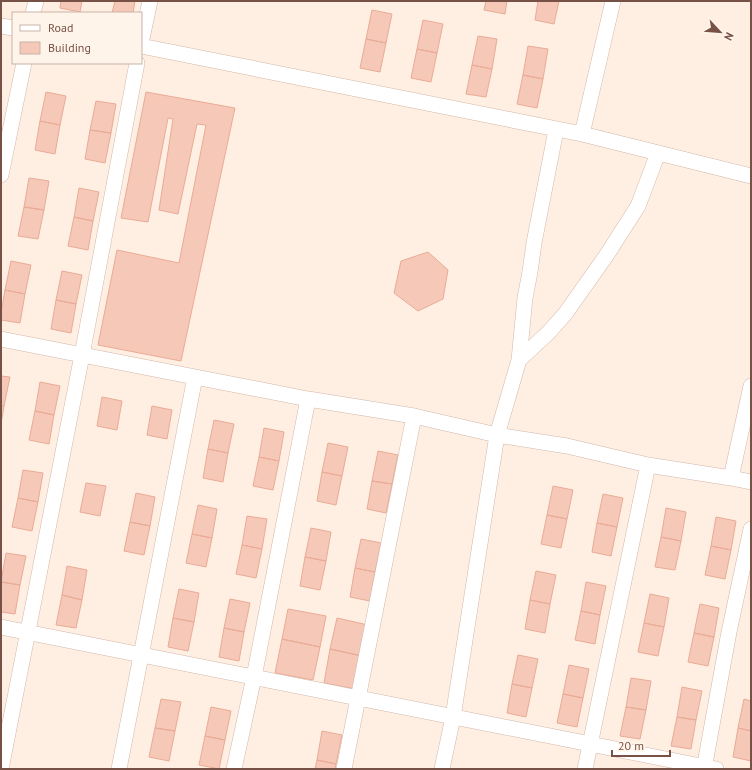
<svg xmlns="http://www.w3.org/2000/svg" width="752" height="770" font-family="'PT Sans',sans-serif">
<style>
.building{fill:#f6c8b7;stroke:#eaab96}
.lines{fill:none;stroke-linecap:round;stroke-linejoin:round}
.street-casing{stroke:#d2b7aa;stroke-width:16}
.street{stroke:#fff;stroke-width:15}
</style>
<rect width="100%" height="100%" fill="#feefe2"/>
<!-- building -->
<path class="building" d="M61,1h21l-2,11 -20,-4z
M115,1h20l-2,12h-21z
M486,1h21l-2,13 -21,-4z
M538,1h21l-5,23 -19,-4z
M372,10l20,4 -6,29 -20,-4z
M423,20l20,4 -6,29 -20,-4z
M478,36l19,3 -5,30 -20,-4z
M366,39l20,4 -6,29 -20,-4z
M528,46l20,3 -5,30 -20,-4z
M417,49l20,4 -6,29 -20,-4z
M472,65l20,4 -6,28 -20,-3z
M523,75l20,4 -6,29 -20,-4z
M46,92l20,4 -6,29 -20,-4z
M146,92l89,16 -54,253 -83,-16 19,-95 62,13 27,-138 -9,-1 -19,90 -19,-4 14,-91 -5,-1 -20,104 -27,-4z
M96,101l20,3 -5,29 -21,-3z
M40,121l20,4 -5,29 -20,-4z
M90,130l21,3 -6,30 -20,-4z
M29,178l20,3 -5,29 -20,-3z
M79,188l20,4 -6,29 -19,-4z
M24,207l20,3 -6,29 -20,-3z
M74,217l19,4 -5,29 -20,-4z
M428,252l20,18 -5,29 -25,12 -24,-18 7,-32z
M11,261l20,4 -6,29 -20,-4z
M62,271l20,4 -6,29 -20,-4z
M5,290l20,4 -5,29 -19,-3v-7z
M56,300l20,4 -5,29 -20,-4z
M1,376l9,1 -6,29h-3z
M40,382l20,4 -6,29 -19,-4z
M102,397l20,4 -5,29 -20,-4z
M1,406h3l-3,18z
M152,406l20,4 -5,29 -20,-4z
M35,411l19,4 -5,29 -20,-4z
M214,420l20,4 -6,29 -20,-4z
M264,428l20,4 -5,29 -20,-4z
M328,443l20,4 -6,29 -20,-4z
M208,449l20,4 -5,29 -20,-4z
M378,451l20,4 -6,29 -20,-3z
M259,457l20,4 -6,29 -20,-4z
M23,470l20,3 -5,29 -20,-4z
M322,472l20,4 -6,29 -19,-4z
M372,481l20,3 -6,29 -19,-4z
M86,483l20,3 -6,30 -20,-4z
M553,486l20,4 -6,29 -20,-4z
M136,493l19,4 -5,29 -20,-4z
M603,494l20,4 -6,29 -20,-4z
M18,498l20,4 -6,29 -20,-4z
M198,505l19,4 -5,29 -20,-4z
M666,508l20,4 -5,29 -20,-4z
M547,515l20,4 -6,29 -20,-4z
M247,516l20,3 -5,30 -20,-4z
M716,517l20,4 -5,29 -20,-4z
M130,522l20,4 -6,29 -20,-4z
M597,523l20,4 -6,29 -19,-4z
M311,528l20,4 -5,29 -21,-4z
M192,534l20,4 -6,29 -20,-4z
M661,537l20,4 -6,29 -20,-3z
M361,539l20,4 -6,29 -20,-4z
M242,545l20,4 -6,29 -20,-4z
M711,546l20,4 -6,29 -20,-4z
M6,553l20,3 -6,29 -19,-3z
M305,557l21,4 -6,29 -20,-4z
M67,566l20,4 -5,30 -20,-5z
M355,568l20,4 -5,29 -20,-4z
M536,571l20,4 -6,29 -20,-4z
M1,582l19,3 -5,29 -14,-2z
M586,582l20,4 -6,29 -19,-4z
M179,589l20,4 -5,29 -21,-4z
M650,594l19,4 -5,29 -20,-4z
M62,595l20,5 -6,28 -20,-3z
M230,599l20,4 -6,29 -20,-4z
M530,600l20,4 -5,29 -20,-4z
M700,604l19,4 -5,29 -20,-4z
M288,609l38,7 -6,31 -38,-8z
M581,611l19,4 -5,29 -20,-4z
M173,618l21,4 -6,29 -20,-4z
M337,618l31,7 -6,31 -32,-7z
M644,623l20,4 -6,29 -20,-4z
M224,628l20,4 -5,29 -20,-4z
M694,633l20,4 -6,29 -20,-4z
M282,639l38,8 -7,33 -38,-7z
M330,649l32,7 -7,33 -31,-6z
M518,655l20,4 -6,29 -20,-4z
M569,665l20,4 -6,29 -20,-4z
M631,678l20,3 -5,29 -20,-3z
M512,684l20,4 -6,29 -19,-4z
M682,687l20,4 -6,29 -19,-3z
M563,694l20,4 -6,29 -20,-4z
M161,699l20,3 -6,29 -20,-3z
M744,699l7,2v30l-13,-3z
M211,707l20,4 -6,29 -20,-4z
M626,707l20,3 -6,29 -20,-3z
M677,717l19,3 -5,29 -20,-3z
M155,728l20,3 -6,30 -20,-4z
M738,728l13,3v30l-18,-4z
M322,731l20,4 -6,29 -19,-4z
M205,736l20,4 -6,29 -20,-4z
M317,760l19,4 -1,5h-20z"/>
<g class="lines">
<defs>
<path id="street" d="M33,13l3,-12
M1,26l12,2
M141,43l9,-42
M141,46l441,88 169,42
M582,134l31,-133
M1,175l23,-112
M1,339l307,60 106,17 83,19 70,11 81,19 83,13 20,4
M519,360l29,-27 17,-19 41,-58 32,-50 20,-53
M731,478l20,-92
M1,627l715,142
M1,769l81,-414 55,-292
M119,769l76,-392
M234,769l20,-92 54,-278
M344,769l70,-353
M442,769l11,-52 44,-282 22,-75 6,-62 5,-26 4,-29 22,-113
M585,769l63,-304
M704,769l25,-137 22,-103"/>
</defs>
<!-- street casing -->
<use href="#street" class="street-casing"/>
<!-- street -->
<use href="#street" class="street"/>
</g>
<!-- border -->
<rect width="752" height="770" fill="none" stroke="#785146" stroke-width="4"/>
<!-- legend -->
<rect x="12" y="12" width="130" height="52" fill="#fff4ea" stroke="#c9b3a8"/>
<rect x="20" y="25" width="20" height="6" fill="#ffffff" stroke="#c9b3a8"/>
<text x="48" y="32" font-size="12" fill="#785146">Road</text>
<rect x="20" y="42" width="20" height="12" fill="#f6c8b7" stroke="#c9b3a8"/>
<text x="48" y="52" font-size="12" fill="#785146">Building</text>
<!-- north arrow -->
<g transform="translate(720 32) rotate(116)" stroke="#fff4ea" stroke-width="3" paint-order="stroke">
<path d="M0-3L7 15L0 10L-7 15Z" fill="#785146"/>
<text y="-6" font-size="11" font-weight="bold" text-anchor="middle" fill="#785146">N</text>
</g>
<!-- scale -->
<path d="M612 750v6h58v-6" fill="none" stroke="#785146" stroke-width="2"/>
<text x="618" y="750" font-size="12" fill="#785146" stroke="#fff4ea" stroke-width="3" paint-order="stroke">20 m</text>
</svg>
